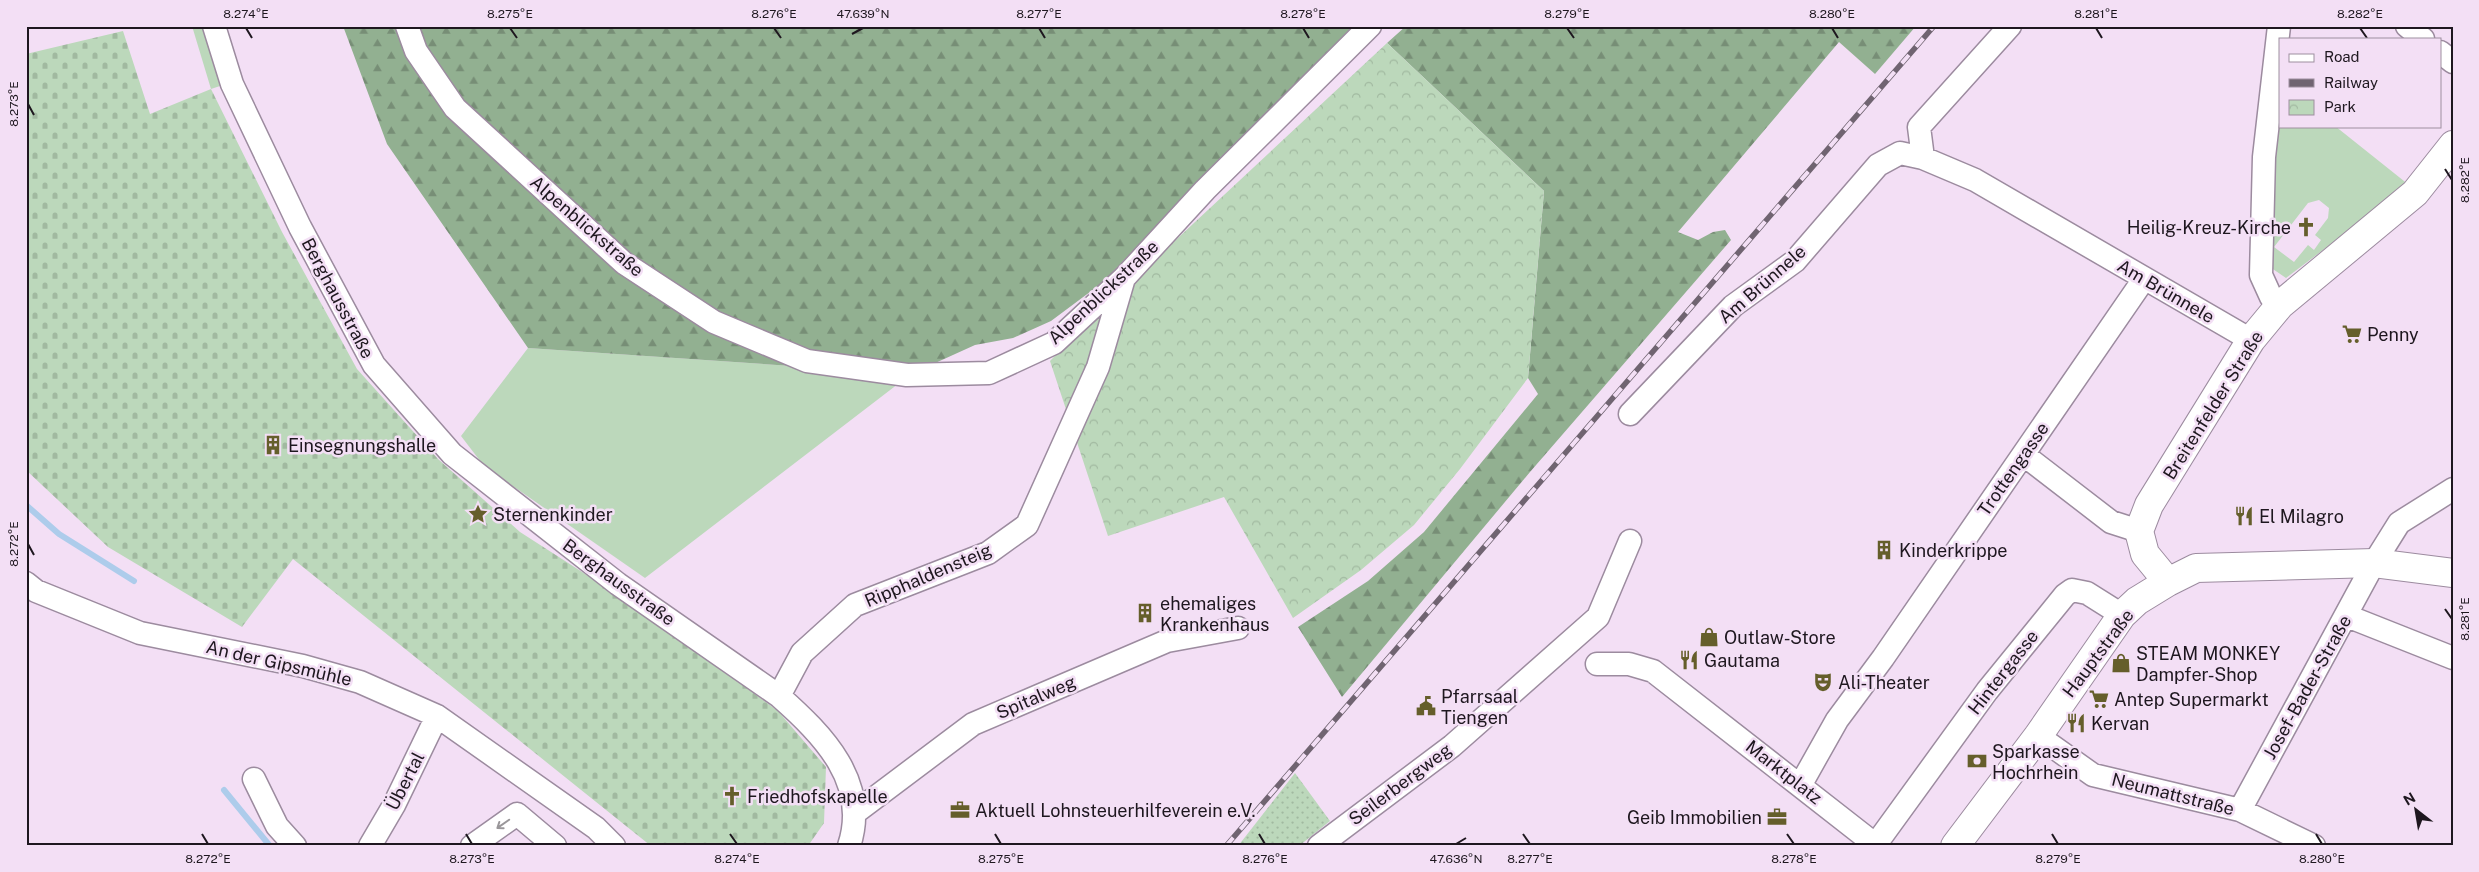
<svg xmlns="http://www.w3.org/2000/svg" width="2479" height="872" font-family="'Public Sans',sans-serif">
<style>
.grass{fill:#bcd8bb;fill-rule:evenodd}
.forest{fill:url(#forest-firs)}
.cemetery{fill:url(#cemetery-stones)}
.park{fill:url(#park-crowns)}
.garden{fill:url(#garden-dots)}
.lines{fill:none;stroke-linecap:round;stroke-linejoin:round}
.stream{stroke:#adcceb;stroke-width:6}
.street-casing{stroke:#9c8b9f;stroke-width:25}
.secondary-casing{stroke:#9c8b9f;stroke-width:30}
.street{stroke:#fff;stroke-width:22}
.secondary{stroke:#fff;stroke-width:28}
.rail-casing{stroke:#706471;stroke-width:5.5}
.rail{stroke:#f3dff5;stroke-width:4;stroke-dasharray:11;stroke-linecap:butt}
.oneway{stroke:#9a979a}
.ticks{fill:none;stroke:#1e171f;stroke-width:2}
.labels{text-anchor:middle;dominant-baseline:central;stroke-width:5;stroke-linejoin:round;paint-order:stroke}
.street-label{font-size:18px;fill:#1e171f;stroke:#f3dff5}
.poi-label{font-size:18px;fill:#1e171f;stroke:#f3dff5;text-anchor:start}
.neatline{fill:none;stroke:#1e171f;stroke-width:2}
.ticks-label{font-size:12px;text-anchor:middle;fill:#1e171f}
</style>
<defs>
<pattern id="forest-firs" width="22" height="20" patternUnits="userSpaceOnUse" patternTransform="scale(1.25)"><rect width="22" height="20" fill="#92b091"/><path d="M5 1l3.5 6h-7zM16 11l3.5 6h-7z" fill="#778e76"/></pattern>
<pattern id="cemetery-stones" width="16" height="16" patternUnits="userSpaceOnUse" patternTransform="scale(1.25)"><rect width="16" height="16" fill="#bcd8bb"/><path d="M2 7V4a2 2 0 0 1 4 0v3zM10 15v-3a2 2 0 0 1 4 0v3z" fill="#a1b9a0"/></pattern>
<pattern id="park-crowns" width="20" height="18" patternUnits="userSpaceOnUse" patternTransform="scale(1.25)"><rect width="20" height="18" fill="#bcd8bb"/><path d="M2 6a3 3 0 1 1 6 0M12 15a3 3 0 1 1 6 0" fill="none" stroke="#a1b9a0"/></pattern>
<pattern id="garden-dots" width="8" height="8" patternUnits="userSpaceOnUse" patternTransform="scale(1.25)"><rect width="8" height="8" fill="#bcd8bb"/><path d="M2 2h.1M6 6h.1" fill="none" stroke="#a1b9a0" stroke-width="1.8" stroke-linecap="round"/></pattern>
</defs>
<rect width="100%" height="100%" fill="#f3dff5"/>
<!-- grass -->
<path class="grass" d="M192,26h15l19,58 -15,5z
M2280,107v19h55l74,59 -123,93 -19,-13 7,-149zM2319,200l10,8 -1,10 -13,17 6,5 -7,10 -6,-5 -14,17 -20,-15 34,-44z
M528,348l383,26 -266,204 -161,-112 -23,-30z"/>
<!-- forest -->
<path class="forest" d="M343,26h1010l-251,257 -51,38 -38,17 -38,7 -64,29 -383,-26 -141,-204z
M1406,26h510l-41,48 -36,-32 -161,190 20,8 15,-8 12,-2 6,10 -201,232 -188,225 -44,-70 70,-46 56,-49 114,-138 -10,-16 16,-187 -157,-148z"/>
<!-- cemetery -->
<path class="cemetery" d="M123,31l27,83 61,-25 71,143 75,137 81,90 82,73 115,74 143,105 48,56 -2,56 -16,23h-157l-358,-287 -51,68 -134,-80 -82,-77v-416z"/>
<!-- park -->
<path class="park" d="M1387,43l157,148 -16,187 -68,91 -46,56 -53,45 -68,48 -69,-121 -116,39 -58,-175 41,-42z"/>
<!-- garden -->
<path class="garden" d="M1295,773l35,48 -31,25h-61z"/>
<g class="lines">
<!-- stream -->
<path class="stream" d="M26,505l33,29 75,47
M224,790l46,56"/>
<defs>
<path id="street" d="M214,26l18,58 68,143 74,138 78,89 166,130 161,112c44,39 91,86 70,150
M407,26l9,25 39,57 169,155 90,59 93,39 100,14 82,-2 65,-30 71,-66 80,-87 165,-164
M2279,26l-15,131 -3,118 10,22 9,8
M2407,26l16,13
M2440,52l13,10
M1923,158l-4,-31 91,-101
M1630,414l103,-108 62,-45 83,-96 22,-12 23,5 52,22 276,160
M2024,455l87,67 28,9
M26,583l10,8 104,42 163,33 57,16 77,34 159,112 18,18
M2347,616l106,42
M1597,664h32l24,7 224,175
M779,696l23,-43 53,-48 133,-52 39,-28 71,-158 26,-89
M2038,736l55,39 147,35 74,36
M254,779l23,47 18,20
M1801,784l36,-64 46,-62 261,-379
M2240,810l134,-247 25,-40 54,-34
M856,812l117,-88 194,-83 71,-13
M1876,844l111,-153 78,-96 7,-5 15,3 35,22
M370,846l24,-41 43,-89
M472,846l45,-32 38,32
M1319,846l133,-100 146,-129 32,-76"/>
<path id="secondary" d="M2168,582l-23,-28 -6,-23 10,-26 102,-165 29,-35 135,-112 38,-48
M1955,846l83,-110 84,-121 15,-14 31,-19 28,-14 178,-5 79,10"/>
</defs>
<!-- street casing -->
<use href="#street" class="street-casing"/>
<!-- secondary casing -->
<use href="#secondary" class="secondary-casing"/>
<!-- street -->
<use href="#street" class="street"/>
<!-- secondary -->
<use href="#secondary" class="secondary"/>
<defs>
<path id="rail" d="M1226,846l708,-820"/>
</defs>
<!-- rail casing -->
<use href="#rail" class="rail-casing"/>
<!-- rail -->
<use href="#rail" class="rail"/>
</g>
<!-- one-way arrows -->
<defs><path id="oneway-shaft" d="M-6 0H5M1.5-3L5.5 0L1.5 3" fill="none" stroke-width="1.6" stroke-linecap="round" stroke-linejoin="round" transform="scale(1.25)"/></defs>
<use class="oneway" href="#oneway-shaft" transform="translate(503 824) rotate(145)"/>
<!-- ticks -->
<path class="ticks" d="M246,28l6,10M510,28l7,10M774,28l7,10M1039,28l6,10M1303,28l6,10M1567,28l7,10M1832,28l6,10M2096,28l6,10M2360,28l7,10M852,34l11,-6M28,104l6,11M2445,169l7,11M28,544l6,11M2445,609l7,10M202,834l6,10M466,834l6,10M730,834l7,10M995,834l6,10M1259,834l6,10M1523,834l7,10M1787,834l7,10M2052,834l6,10M2316,834l6,10M1456,844l10,-6"/>
<!-- icons -->
<defs>
<symbol id="church-bare" viewBox="-9 -9 18 18"><path d="M-1.2-6h2.4v3.5h3.3v2.4h-3.3V6h-2.4V-.1h-3.3v-2.4h3.3Z" fill="#655e2b" stroke="#f3dff5" stroke-width="2.5" paint-order="stroke"/></symbol>
<symbol id="supermarket-bare" viewBox="-9 -9 18 18"><path d="M-6-5.5h2.5l.6 2H6L4.5 2H-2.5L-4.4-4H-6ZM-1.5 3.2a1.3 1.3 0 1 0 .1 0ZM3 3.2a1.3 1.3 0 1 0 .1 0Z" fill="#655e2b" stroke="#f3dff5" stroke-width="2.5" paint-order="stroke"/></symbol>
<symbol id="building-bare" viewBox="-9 -9 18 18"><path d="M-4-6H4V6H1V3H-1V6H-4ZM-2.5-4.3h1.7v1.8h-1.7ZM.8-4.3h1.7v1.8H.8ZM-2.5-1h1.7V.8h-1.7ZM.8-1h1.7V.8H.8Z" fill="#655e2b" stroke="#f3dff5" stroke-width="2.5" paint-order="stroke"/></symbol>
<symbol id="sight-bare" viewBox="-9 -9 18 18"><path d="M0-6L1.8-2.2L6-1.7L2.9 1.2L3.7 5.4L0 3.3L-3.7 5.4L-2.9 1.2L-6-1.7L-1.8-2.2Z" fill="#655e2b" stroke="#f3dff5" stroke-width="2.5" paint-order="stroke"/></symbol>
<symbol id="restaurant-bare" viewBox="-9 -9 18 18"><path d="M-5-6h1v4h1v-4h1v4h1v-4h1v5L-1.5 .5V6h-2V.5L-5-1ZM5-6V6H3V1.5H1.5Q1.5-4 5-6Z" fill="#655e2b" stroke="#f3dff5" stroke-width="2.5" paint-order="stroke"/></symbol>
<symbol id="shop-bare" viewBox="-9 -9 18 18"><path d="M-5-2.5h2.3a2.7 3.5 0 0 1 5.4 0H5L5.5 6h-11ZM-1.5-2.5h3a1.5 2.3 0 0 0-3 0Z" fill="#655e2b" stroke="#f3dff5" stroke-width="2.5" paint-order="stroke"/></symbol>
<symbol id="theatre-bare" viewBox="-9 -9 18 18"><path d="M-5-5.5Q0-4 5-5.5V0Q5 5 0 6Q-5 5-5 0ZM-3.3-2.5H-1v1.5H-3.3ZM1-2.5H3.3v1.5H1ZM-2.8 1Q0 5.5 2.8 1Z" fill="#655e2b" stroke="#f3dff5" stroke-width="2.5" paint-order="stroke"/></symbol>
<symbol id="civic-bare" viewBox="-9 -9 18 18"><path d="M-.6-6.5H3V-4.5H.6V-3L4-1V1h2V6H-6V1h2V-1L-.6-3ZM-1.2 2.5V6h2.4V2.5Z" fill="#655e2b" stroke="#f3dff5" stroke-width="2.5" paint-order="stroke"/></symbol>
<symbol id="bank-bare" viewBox="-9 -9 18 18"><path d="M-6-4H6V4H-6ZM0-2.3a2.3 2.3 0 1 0 0 4.6a2.3 2.3 0 1 0 0-4.6Z" fill="#655e2b" stroke="#f3dff5" stroke-width="2.5" paint-order="stroke"/></symbol>
<symbol id="office-bare" viewBox="-9 -9 18 18"><path d="M-6-3h4V-5.5h4V-3h4V5H-6ZM-1-4.5V-3h2v-1.5ZM-6 0V1H6V0Z" fill="#655e2b" stroke="#f3dff5" stroke-width="2.5" paint-order="stroke"/></symbol>
</defs>
<g fill-rule="evenodd">
<use href="#church-bare" x="2292" y="213" width="28" height="28"/>
<use href="#supermarket-bare" x="2338" y="320" width="28" height="28"/>
<use href="#building-bare" x="259" y="431" width="28" height="28"/>
<use href="#sight-bare" x="464" y="500" width="28" height="28"/>
<use href="#restaurant-bare" x="2230" y="502" width="28" height="28"/>
<use href="#building-bare" x="1870" y="536" width="28" height="28"/>
<use href="#building-bare" x="1131" y="599" width="28" height="28"/>
<use href="#shop-bare" x="1695" y="623" width="28" height="28"/>
<use href="#restaurant-bare" x="1675" y="646" width="28" height="28"/>
<use href="#shop-bare" x="2107" y="649" width="28" height="28"/>
<use href="#theatre-bare" x="1809" y="668" width="28" height="28"/>
<use href="#supermarket-bare" x="2085" y="685" width="28" height="28"/>
<use href="#civic-bare" x="1412" y="692" width="28" height="28"/>
<use href="#restaurant-bare" x="2062" y="709" width="28" height="28"/>
<use href="#bank-bare" x="1963" y="747" width="28" height="28"/>
<use href="#church-bare" x="718" y="782" width="28" height="28"/>
<use href="#office-bare" x="946" y="796" width="28" height="28"/>
<use href="#office-bare" x="1763" y="803" width="28" height="28"/>
</g>
<g class="labels">
<!-- street labels -->
<g class="street-label">
<text transform="translate(587 226) rotate(41)">Alpenblickstraße</text>
<text transform="translate(1762 284) rotate(-41)">Am Brünnele</text>
<text transform="translate(2166 291) rotate(30)">Am Brünnele</text>
<text transform="translate(1103 292) rotate(-43)">Alpenblickstraße</text>
<text transform="translate(338 298) rotate(62)">Berghausstraße</text>
<text transform="translate(2213 405) rotate(-58)">Breitenfelder Straße</text>
<text transform="translate(2013 469) rotate(-55)">Trottengasse</text>
<text transform="translate(928 575) rotate(-23)">Ripphaldensteig</text>
<text transform="translate(619 582) rotate(36)">Berghausstraße</text>
<text transform="translate(2098 653) rotate(-53)">Hauptstraße</text>
<text transform="translate(279 663) rotate(13)">An der Gipsmühle</text>
<text transform="translate(2003 672) rotate(-52)">Hintergasse</text>
<text transform="translate(2307 687) rotate(-61)">Josef-Bader-Straße</text>
<text transform="translate(1036 697) rotate(-23)">Spitalweg</text>
<text transform="translate(1784 772) rotate(38)">Marktplatz</text>
<text transform="translate(405 781) rotate(-63)">Übertal</text>
<text transform="translate(1400 784) rotate(-37)">Seilerbergweg</text>
<text transform="translate(2173 794) rotate(14)">Neumattstraße</text>
</g>
<!-- poi labels -->
<g class="poi-label">
<text x="2291" y="227" text-anchor="end">Heilig-Kreuz-Kirche</text>
<text x="2367" y="334">Penny</text>
<text x="288" y="445">Einsegnungshalle</text>
<text x="493" y="514">Sternenkinder</text>
<text x="2259" y="516">El Milagro</text>
<text x="1899" y="550">Kinderkrippe</text>
<text x="1160" y="603">ehemaliges<tspan x="1160" dy="21">Krankenhaus</tspan></text>
<text x="1724" y="637">Outlaw-Store</text>
<text x="2136" y="653">STEAM MONKEY<tspan x="2136" dy="21">Dampfer-Shop</tspan></text>
<text x="1704" y="660">Gautama</text>
<text x="1838" y="682">Ali-Theater</text>
<text x="1441" y="696">Pfarrsaal<tspan x="1441" dy="21">Tiengen</tspan></text>
<text x="2114" y="699">Antep Supermarkt</text>
<text x="2091" y="723">Kervan</text>
<text x="1992" y="751">Sparkasse<tspan x="1992" dy="21">Hochrhein</tspan></text>
<text x="747" y="796">Friedhofskapelle</text>
<text x="975" y="810">Aktuell Lohnsteuerhilfeverein e.V.</text>
<text x="1762" y="817" text-anchor="end">Geib Immobilien</text>
</g>
</g>
<!-- border -->
<rect width="2479" height="872" fill="none" stroke="#f3dff5" stroke-width="55"/>
<!-- legend -->
<rect x="2279" y="38" width="162" height="90" fill="#f3dff5" stroke="#9e8f9f"/>
<rect x="2289" y="54" width="25" height="8" fill="#ffffff" stroke="#9e8f9f"/>
<text x="2324" y="62" font-size="15" fill="#1e171f">Road</text>
<rect x="2289" y="79" width="25" height="8" fill="#706471" stroke="#9e8f9f"/>
<text x="2324" y="88" font-size="15" fill="#1e171f">Railway</text>
<rect x="2289" y="100" width="25" height="15" fill="url(#park-crowns)" stroke="#9e8f9f"/>
<text x="2324" y="112" font-size="15" fill="#1e171f">Park</text>
<!-- north arrow -->
<g transform="translate(2416 810) rotate(329)" stroke="#f3dff5" stroke-width="4" paint-order="stroke">
<path d="M0-4L9 19L0 12L-9 19Z" fill="#1e171f"/>
<text y="-8" font-size="14" font-weight="bold" text-anchor="middle" fill="#1e171f">N</text>
</g>
<rect x="28" y="28" width="2424" height="816" class="neatline"/>
<g class="ticks-label">
<text x="246" y="18">8.274°E</text>
<text x="510" y="18">8.275°E</text>
<text x="774" y="18">8.276°E</text>
<text x="863" y="18">47.639°N</text>
<text x="1039" y="18">8.277°E</text>
<text x="1303" y="18">8.278°E</text>
<text x="1567" y="18">8.279°E</text>
<text x="1832" y="18">8.280°E</text>
<text x="2096" y="18">8.281°E</text>
<text x="2360" y="18">8.282°E</text>
<text transform="translate(14 104) rotate(-90)" y="4">8.273°E</text>
<text transform="translate(2465 180) rotate(-90)" y="4">8.282°E</text>
<text transform="translate(14 544) rotate(-90)" y="4">8.272°E</text>
<text transform="translate(2465 619) rotate(-90)" y="4">8.281°E</text>
<text x="208" y="863">8.272°E</text>
<text x="472" y="863">8.273°E</text>
<text x="737" y="863">8.274°E</text>
<text x="1001" y="863">8.275°E</text>
<text x="1265" y="863">8.276°E</text>
<text x="1456" y="863">47.636°N</text>
<text x="1530" y="863">8.277°E</text>
<text x="1794" y="863">8.278°E</text>
<text x="2058" y="863">8.279°E</text>
<text x="2322" y="863">8.280°E</text>
</g>
</svg>
